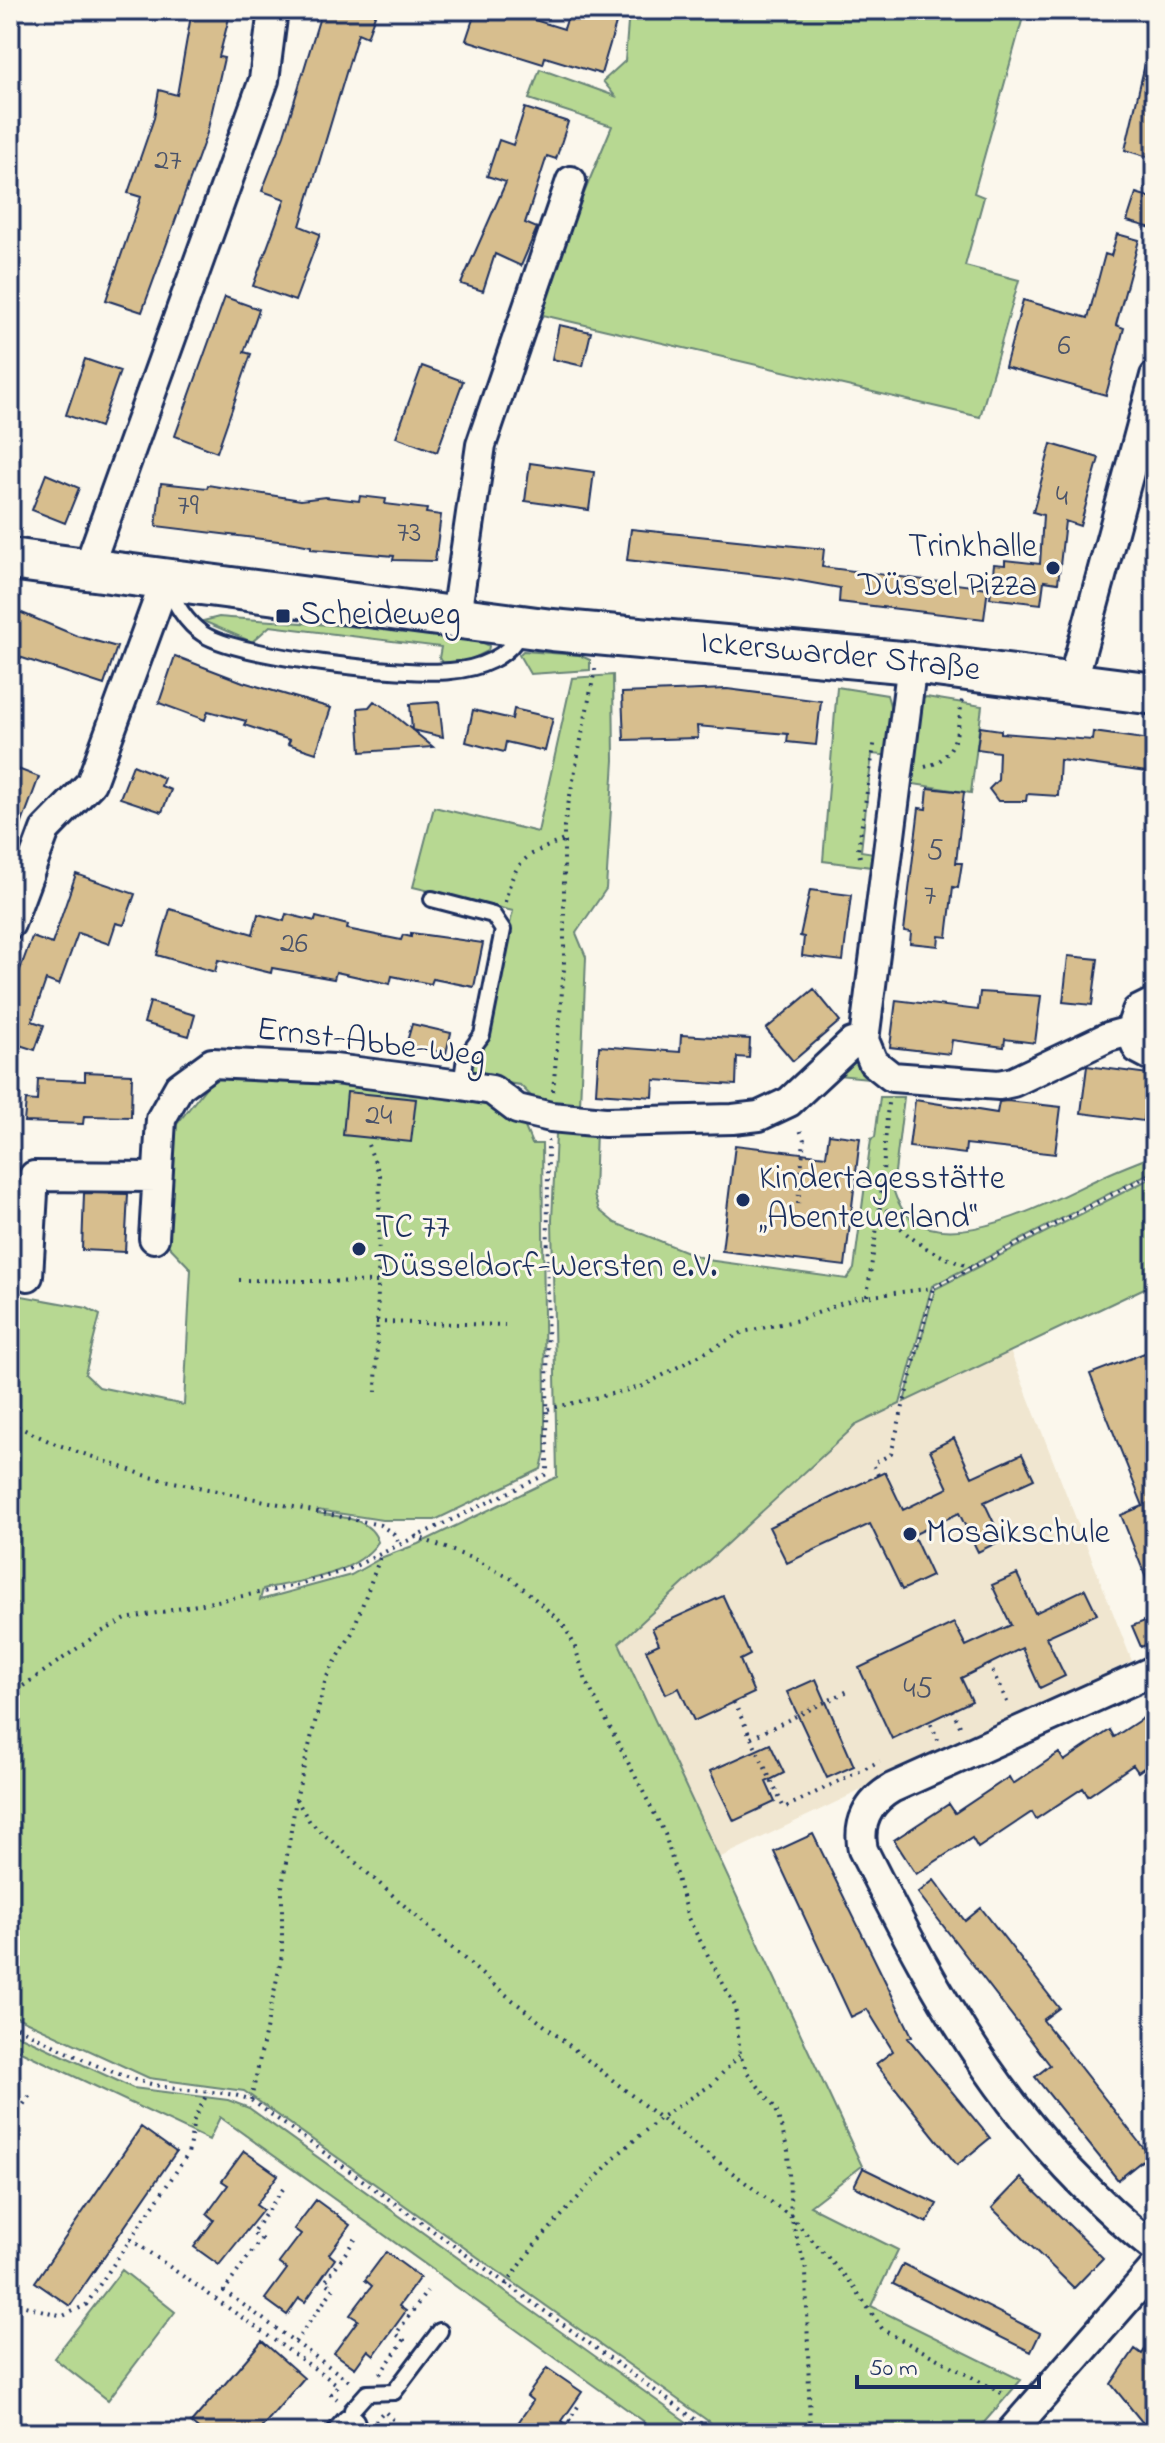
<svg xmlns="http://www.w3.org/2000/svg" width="1165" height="2443" font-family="'Indie Flower',sans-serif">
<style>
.built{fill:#f0e6d0}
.green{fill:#b7d892;stroke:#698478;stroke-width:2}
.building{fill:#d7be8e;stroke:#1b2f5e;stroke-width:2}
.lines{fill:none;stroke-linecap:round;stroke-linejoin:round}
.service-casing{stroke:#1b2f5e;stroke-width:20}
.minor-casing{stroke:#1b2f5e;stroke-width:34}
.secondary-casing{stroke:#1b2f5e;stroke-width:46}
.path{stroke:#1b2f5e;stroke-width:4;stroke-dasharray:2 6;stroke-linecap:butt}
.service{stroke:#fbf7ec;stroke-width:14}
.minor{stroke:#fbf7ec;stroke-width:28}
.secondary{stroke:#fbf7ec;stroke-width:40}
.poi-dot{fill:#1b2f5e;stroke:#fbf7ec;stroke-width:3}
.labels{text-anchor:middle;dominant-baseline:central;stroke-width:6;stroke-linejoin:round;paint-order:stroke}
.number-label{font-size:30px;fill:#4a536a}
.poi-label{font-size:34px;fill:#1b2f5e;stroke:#fbf7ec;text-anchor:start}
.street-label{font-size:34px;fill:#1b2f5e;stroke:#fbf7ec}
</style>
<rect width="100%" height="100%" fill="#fbf7ec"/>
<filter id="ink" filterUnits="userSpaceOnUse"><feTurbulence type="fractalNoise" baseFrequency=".0125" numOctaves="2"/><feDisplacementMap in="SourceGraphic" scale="16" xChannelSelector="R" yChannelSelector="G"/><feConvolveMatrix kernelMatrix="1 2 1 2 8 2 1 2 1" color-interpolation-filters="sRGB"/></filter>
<g filter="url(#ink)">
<!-- built -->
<path class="built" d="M1010,1351l122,310 -413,197 -100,-215 238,-219z"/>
<!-- green -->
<path class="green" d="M629,10h396l-51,183 10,4 -19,69 54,14 -39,137 -446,-104 78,-187 -83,-27 11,-30 75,27 -12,-15 22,-20z
M219,617c38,4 255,14 270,29l-1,5 -18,9 -27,3 -4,-5 2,-11 -171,-21 -18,16 -49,-21z
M523,651l56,4 11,5v10l-60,4 -11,-19z
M613,675l1,85 -8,129 -30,44 10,24 -6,148 -42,-2 -18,-18 -52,-8 2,-21 16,-28 27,-117 -100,-24 21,-80 104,25 34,-154z
M837,687l50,8c7,20 7,40 5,61l-20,-2 -11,97 19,3v14l-57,-7z
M926,697l56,9 -11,87 -64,-10 12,-81z
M854,1054l17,23 -2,1 -32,-3z
M222,1067l269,26 28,20 13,31h10l3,257v51l-4,17 -106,51h-53l-64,-10 -1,3c22,4 54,4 61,29 -22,33 -78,39 -115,47l-3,11 91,-25 32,-18 35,-13 139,-67 -5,-257 4,-86 4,-6 36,1 -2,66 5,15 16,13 92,37 140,19 7,-10 17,-130 4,-2 5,-40h24l-11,92c26,90 162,9 211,-13 15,-7 31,-13 46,-19l5,-17v30l-223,116 -32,118 -44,21 -237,218 243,523 -52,40 88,44 -27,56 150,74 -46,53h-250l-481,-342 -95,-13 -139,-64v-712l7,-7 70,13 13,7 -15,59 14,13 85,18 7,-136 -25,-26 4,-110z
M1155,1176v107l-251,119 31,-113z
M10,2031l123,57 95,12 21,8 453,325h-42l-440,-316 -11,23 -199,-94z
M122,2270l53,42 -67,88 -54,-42z"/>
<!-- building -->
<path class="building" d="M192,10h39l-12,47 5,1 -17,75 -65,179 -36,-12 35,-103 -13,-4 26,-75 5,-28 18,5z
M322,10h55l-10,27 -9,-4 -58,193 20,8 -25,67 -42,-15 32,-87 -23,-8 22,-56z
M476,10h26l62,19 6,-19h50l-19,64 -56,-17 -2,7 -77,-24z
M1149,47l6,1v111l-30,-9z
M525,108l43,14 -12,37 -9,-3 -22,67 12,5 -16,38 -26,-12 -12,37 -22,-7 45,-102 -19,-6 12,-36 14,5z
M1136,193l19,6v30l-28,-8z
M1117,234l22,6 -23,85 8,3 -18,67 -101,-28 18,-67 65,18 17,-64 6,2z
M225,297l34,12 -15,43 7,2 -34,98 -42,-16z
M559,325l32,7 -8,34 -31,-7z
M85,359l35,12 -20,56 -34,-12z
M422,366l41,15 -26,71 -41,-15z
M1051,444l48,14 -19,68 -15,-5 -7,62 -14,-2 -3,23 -51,-6 4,-34 11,1v-5l35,4 3,-49 -10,-3z
M530,463l64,9 -5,38 -64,-9z
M46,474l33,14 -14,35 -33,-13z
M161,483l46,5 1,-3 93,15 24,-3 34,4 1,-5 26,3 -1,5 42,5 -1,4 15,2 -6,46 -42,-1 1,-4 -83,-7v-3l-16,-3 -139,-17z
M631,529l193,20 -2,18 166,21 -4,31 -145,-17 1,-14 -56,-10 -157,-18z
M10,608l67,28 40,11 -13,38 -94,-31z
M175,656l68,26 88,26 -15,45 -28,-9 2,-4 -46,-15 2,-4 -38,-10 -3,9 -46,-17z
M727,689l94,12 -5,44 -29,-3 1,-8 -91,-8 1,12 -74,2 -2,-47z
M374,701l9,5 50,41 -72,5 -3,-44 11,-1z
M439,702l4,35 -31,-7 -2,-26z
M514,709l39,9 -8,33 -39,-9 -2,10 -38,-10 7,-32 39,9z
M980,727l21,3v3l91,7 1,-8 58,8 -4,32 -87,-12 -2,36 -31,-2 -1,7h-28l-9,-12 9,-9 1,-28 -22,-3z
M133,765l31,13 -3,8 10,4 -9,22 -42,-14z
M10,766l29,11 -27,73h-2z
M928,788l36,4 -8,71h6l-4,25 -5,-1 -6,50 -8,-1 -1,10 -28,-3 1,-11 -7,-1 15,-123 7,1z
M76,874l59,20 -11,31 -8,-2 -7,21 -31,-11 -19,52 -13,-5 -14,41 12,4 -9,25 -25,-8v-45l22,-60 20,7z
M810,890l41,5 -8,66 -41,-5 2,-19 -4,-1z
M170,909l83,25 5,-20 26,7 2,-7 29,7 1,-4 32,8 -1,4 54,11 2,-5 8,2v-4l72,10 -9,44 -41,-8 -2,5 -39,-8 -2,8 -54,-12 -2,7 -62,-11 -1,5 -53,-13 -3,12 -58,-17z
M1068,956l30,3 -6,46 -29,-3z
M814,989l26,32 -47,40 -27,-32z
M980,992l61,4 -6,47 -30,-4 -1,8 -52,-7 -2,14 -60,-7 6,-47 82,10z
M150,1002l45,13 -6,21 -45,-13z
M412,1024l39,9 -5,20 -40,-8z
M681,1035l69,4 -1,19 -12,-1 -1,28 -82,-5 -1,17 -57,-4 3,-47 81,6z
M1087,1066l62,8 -6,47 -62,-8z
M85,1072l47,2 -1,43 -47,-1 -1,8 -59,-2 2,-22 11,1 1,-22 47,2z
M347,1092l69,7 -5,43 -68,-7z
M915,1100l82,13 2,-11 8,-1 54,6 -6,47 -89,-10 -1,10 -56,-7z
M829,1134l31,4 -15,128 -123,-15 13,-106 91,11z
M84,1193l44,1 -3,58 -43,-2z
M1155,1349v249h-1l-33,-83 22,-9 -53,-132z
M954,1438l18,39 50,-23 12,25 -50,23 18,38 -24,12 -19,-39 -46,22 19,41 -30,14 -32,-66 -83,39 -18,-36 116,-55 18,38 45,-22 -18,-38z
M1017,1574l18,39 50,-24 12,25 -51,23 19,39 -25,12 -18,-40 -61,30 11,23 -80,38 -33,-71 95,-45 12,23 45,-21 -19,-40z
M723,1596l27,59 -10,5 14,33 -60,28 -15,-33 -13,6 -20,-44 13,-6 -7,-16z
M1155,1617v24l-14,6 -9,-21z
M816,1679l38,87 -27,12 -40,-86z
M1155,1710v50l-17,12 -5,-7 -45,31 -5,-8 -47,31 -4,-7 -54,36 -6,-10 -56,36 -22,-34 55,-36 6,9 54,-36 4,7 46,-31 5,8 46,-31 4,7z
M770,1744l14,29 -18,9 9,20 -41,19 -24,-50z
M813,1834l99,202 -4,2 82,100 -33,27 -81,-101 17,-13 -26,-42 -16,8 -77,-165z
M934,1880l31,41 16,-13 78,100 -16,12 106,135 -31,25 -83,-103 15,-12 -132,-172z
M141,2127l35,25 -106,154 -35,-24z
M244,2151l34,24 -22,30 7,5 -44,55 -25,-18 20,-27 -7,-6 21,-29 -6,-4z
M863,2168l74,36 -10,19 -73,-37z
M1021,2178l82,80 -29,30 -82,-80z
M316,2200l34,25 -21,29 6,5 -30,43 -6,-4 -12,17 -22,-16 22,-30 -8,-6 22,-29 -7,-5z
M386,2252l34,25 -21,29 7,5 -32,44 -6,-5 -13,18 -21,-15 24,-33 -8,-5 22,-29 -7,-6z
M903,2264l137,69 -9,19 -138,-68z
M1155,2334v99h-4l-40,-49 24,-35 7,5z
M262,2341l42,37 -47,55h-54l-12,-10z
M547,2368l35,24 -20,29 17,12h-68l22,-32 -6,-5z"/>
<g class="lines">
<defs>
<path id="service" d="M167,586c9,18 18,36 36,48 35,23 203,42 247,37 28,-2 59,-13 71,-40
M432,899l61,16 10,15 -21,105 -17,23 -4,27
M350,2424l2,-14 15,-17 27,-1 46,-61"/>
<path id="minor" d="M87,571l177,-491 9,-70
M456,616l25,-171 90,-264
M1072,684l83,-308
M10,924l35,-94 46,-47 74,-201
M1155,1002l-18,9 -7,20 8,18 17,9
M864,1040l48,-377
M154,1238l7,-119 18,-32 33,-24 122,6 127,16 31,5 25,19 34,8 54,5 128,-3 26,-3 30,-14 63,-59 12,-3 9,22 19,15 107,8 14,-3 95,-45 22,-6
M28,1276l6,-100 123,1
M1155,1670l-263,118c-24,14 -35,35 -29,62 79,158 151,287 292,399
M342,2433l8,-9
M1010,2433l145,-166"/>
<g id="secondary">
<path id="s1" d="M10,559l542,71 360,33 243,31"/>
</g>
</defs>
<!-- service casing -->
<use href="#service" class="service-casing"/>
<!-- minor casing -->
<use href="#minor" class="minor-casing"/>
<!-- secondary casing -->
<use href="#secondary" class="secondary-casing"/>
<!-- path -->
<path class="path" d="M925,767c32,-8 33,-39 37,-67
M860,857l-2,-7 17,-111
M505,902c10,-42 19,-47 59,-62
M553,1091l11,-122v-143l32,-162
M368,1145l12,30 -4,217
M882,1202c21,37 49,52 89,65
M798,1204l6,-64 -5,-13
M239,1280l138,2
M867,1296l14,-97 7,-96
M376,1322l129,3
M548,1409l93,-22 102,-55 56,-12 57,-22 77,-10 222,-116
M10,1423l43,20 97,34 230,48 14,9 6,10
M878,1475l-5,-11 18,-10 42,-166
M415,1536l61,24 38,20 49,44 11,20 12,37 79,153 23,84 47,88 5,49 7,17 29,37 12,42 3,66 15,53 4,163
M989,1664l20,42
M10,1695l91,-63 25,-13 173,-34 50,-16 198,-95 1,-334
M734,1702l50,106 96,-47
M952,1710l9,18
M931,1724l7,16
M751,1738l97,-47
M296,1799l14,23 185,164 165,132 131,99 60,66 32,47 124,66
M10,2023c49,25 101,54 155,64 29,6 58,2 86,13l463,333
M251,2100l31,-145v-68l14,-88 30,-121 26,-45 29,-78
M10,2124l20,-29
M283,2189l-31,44 9,6 -37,52 128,92
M130,2239l208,146 -7,9 6,5
M506,2285l28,-39 82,-90 44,-38 51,-33 29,-30
M10,2302l53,14 23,-11 102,-151 6,-34 14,-28
M295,2342l39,-54 -9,-6 31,-44
M380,2374l24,-34 -8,-6 31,-43
M375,2421l9,-10 24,22
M10,2430l3,3
M569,2433l6,-9 -6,-4 12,-18"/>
<!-- service -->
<use href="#service" class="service"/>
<!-- minor -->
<use href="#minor" class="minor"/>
<!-- secondary -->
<use href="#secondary" class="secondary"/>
</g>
</g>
<!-- markers -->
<g class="poi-dot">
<circle cx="1053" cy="568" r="8"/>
<rect x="275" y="608" width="16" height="16" rx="4"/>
<circle cx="743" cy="1200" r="8"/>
<circle cx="359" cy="1249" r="8"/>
<circle cx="910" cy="1534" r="8"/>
</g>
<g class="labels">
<!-- number labels -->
<g class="number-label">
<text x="168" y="162">27</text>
<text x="1064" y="347">6</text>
<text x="1062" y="498">4</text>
<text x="188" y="507">79</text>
<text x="409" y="534">73</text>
<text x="935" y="852">5</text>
<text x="930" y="897">7</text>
<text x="294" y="945">26</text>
<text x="379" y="1117">24</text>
<text x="918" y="1690">45</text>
</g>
<!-- poi labels -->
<g class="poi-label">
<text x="1037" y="548" text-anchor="end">Trinkhalle<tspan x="1037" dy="39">Düssel Pizza</tspan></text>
<text x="299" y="616">Scheideweg</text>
<text x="759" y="1180">Kindertagesstätte<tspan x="759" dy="39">„Abenteuerland“</tspan></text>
<text x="375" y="1229">TC 77<tspan x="375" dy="39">Düsseldorf-Wersten e.V.</tspan></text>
<text x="926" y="1534">Mosaikschule</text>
</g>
<!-- street labels -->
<g class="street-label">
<text stroke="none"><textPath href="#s1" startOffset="836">Ickerswarder Straße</textPath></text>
<text transform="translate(371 1044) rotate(7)">Ernst-Abbe-Weg</text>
</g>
</g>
<!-- margin -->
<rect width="1165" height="2443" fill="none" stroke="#fbf7ec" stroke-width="40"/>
<rect x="20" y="20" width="1125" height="2403" fill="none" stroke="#1b2f5e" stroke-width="3" filter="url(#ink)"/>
<!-- scale -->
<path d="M857 2375v12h182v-12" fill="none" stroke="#1b2f5e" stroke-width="4"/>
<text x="869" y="2375" font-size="24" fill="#1b2f5e" stroke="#fbf7ec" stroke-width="6" paint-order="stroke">50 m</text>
</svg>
